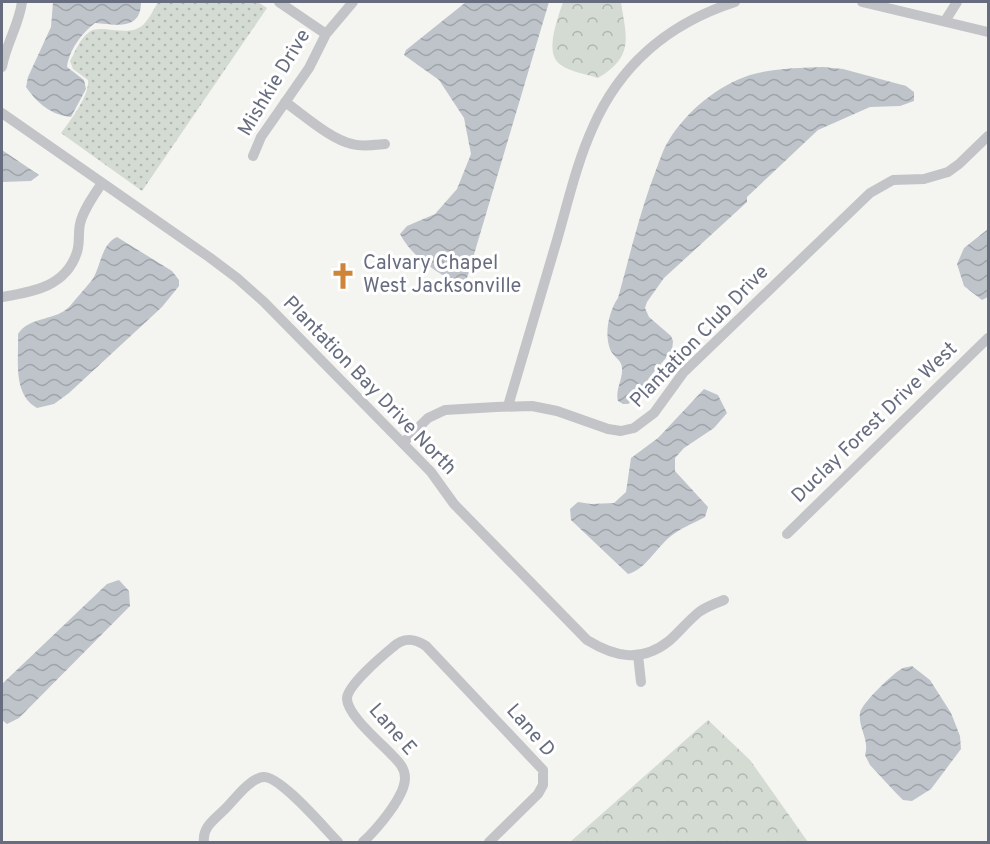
<svg xmlns="http://www.w3.org/2000/svg" width="990" height="844" font-family="Overpass,sans-serif">
<style>
.forest{fill:url(#forest-crowns)}
.park{fill:url(#park-dots)}
.water{fill:url(#water-waves)}
.lines{fill:none;stroke-linecap:round;stroke-linejoin:round}
.minor{stroke:#c3c4c8;stroke-width:10}
.labels{text-anchor:middle;dominant-baseline:central;stroke-width:6;stroke-linejoin:round;paint-order:stroke}
.street-label{font-size:20px;fill:#676d7f;stroke:#fff}
.poi-label{font-size:20px;fill:#676d7f;stroke:#fff;text-anchor:start}
</style>
<defs>
<pattern id="forest-crowns" width="20" height="18" patternUnits="userSpaceOnUse" patternTransform="scale(1.5)"><rect width="20" height="18" fill="#d4dbd3"/><path d="M2 6a3 3 0 1 1 6 0M12 15a3 3 0 1 1 6 0" fill="none" stroke="#b0b6b0"/></pattern>
<pattern id="park-dots" width="8" height="8" patternUnits="userSpaceOnUse" patternTransform="scale(1.5)"><rect width="8" height="8" fill="#d4dbd3"/><path d="M2 2h.1M6 6h.1" fill="none" stroke="#b0b6b0" stroke-width="1.8" stroke-linecap="round"/></pattern>
<pattern id="water-waves" width="16" height="10" patternUnits="userSpaceOnUse" patternTransform="scale(1.5)"><rect width="16" height="10" fill="#bfc4cb"/><path d="M0 5q4-4 8 0t8 0" fill="none" stroke="#9fa3aa"/></pattern>
</defs>
<rect width="100%" height="100%" fill="#f4f4f1"/>
<!-- forest -->
<path class="forest" d="M563,2h58c5,35 14,54 -23,76 -12,-4 -27,-6 -37,-13 -18,-11 -3,-47 2,-63z
M708,720l42,40 58,82h-238z"/>
<!-- park -->
<path class="park" d="M158,2h100l9,6 -125,183 -81,-58c9,-12 29,-38 27,-53l-15,-11 -3,-8c5,-9 10,-22 18,-28 12,-11 39,6 55,-8 6,-6 11,-16 15,-23z"/>
<!-- water -->
<path class="water" d="M53,2h88c0,30 -27,22 -46,21 -13,10 -26,27 -28,44l17,13 2,9 -15,28c-20,-2 -34,-14 -45,-30l2,-10 23,-50z
M466,2h83l-82,276 -8,6c-22,-11 -47,-27 -59,-50l7,-8 28,-12 22,-25 14,-35 -7,-36 -25,-38 -35,-25 2,-5z
M823,67l20,2 63,17 8,6v9l-14,5 -30,1 -52,23 -71,67v5l-83,76 -17,24 -2,6 4,9 22,19 2,5 -1,10 -19,22 -16,24 -9,7h-5l-5,-3c-3,-12 5,-21 4,-33 0,-8 -9,-11 -12,-19 -6,-16 -1,-38 8,-51 12,-43 22,-87 38,-128 4,-10 7,-21 13,-30 18,-29 48,-54 81,-65 24,-7 49,-7 73,-8z
M2,150l37,25 -8,6 -29,1z
M988,229v68l-6,3 -18,-14 -7,-22 7,-16z
M117,237l55,34 7,9v6l-17,21 -93,86 -15,11 -17,4c-25,-14 -18,-49 -19,-74 11,-18 39,-13 52,-28 7,-9 15,-17 22,-26 9,-13 9,-36 25,-43z
M704,389l14,6 9,18 -13,15 -30,20 -9,10v13l33,36 -3,10c-11,6 -24,11 -34,19 -15,12 -25,33 -43,38l-57,-54 -1,-11 8,-7 13,2 23,-1 12,-11 5,-34 27,-20z
M119,580l10,11 1,15 -111,112 -12,6 -5,-4v-36l105,-100z
M912,666l18,14 21,33 9,23 1,13 -30,40 -19,12 -9,-1 -8,-8 -25,-27 -5,-10c5,-15 -7,-27 -5,-42 1,-9 34,-41 43,-45 2,-1 7,-1 9,-2z"/>
<g class="lines">
<!-- minor -->
<path class="minor" d="M279,2l47,32
M862,2l126,30
M945,21l12,-19
M2,67c4,-23 17,-42 20,-65
M285,102c19,13 45,37 67,42 11,3 22,1 33,0
M2,113l207,144 28,21 27,24 167,170 23,32 133,136c28,17 54,23 82,1 10,-9 19,-20 30,-29 7,-5 17,-9 25,-12
M253,156l8,-19 48,-69 17,-34 27,-32
M2,297c30,-5 64,-10 75,-45 3,-9 1,-19 3,-28 3,-14 14,-29 22,-41
M508,406c16,-55 33,-111 49,-166 11,-38 20,-78 36,-113 28,-64 77,-104 142,-125
M403,443l25,-25 17,-8 51,-3 36,-1 25,5 51,18 13,2 13,-3 20,-15 29,-40 187,-180 23,-13 31,-1 24,-7 11,-8 29,-28
M787,534l201,-196
M638,655l3,27
M204,842c-2,-15 11,-23 21,-33 10,-10 24,-30 38,-32 17,-2 62,52 75,65
M363,842c13,-12 42,-45 42,-64 0,-10 -6,-16 -13,-23 -11,-12 -46,-41 -45,-57 1,-13 35,-42 46,-51 11,-10 21,-9 33,-1l117,124v15l-5,9 -49,48"/>
</g>
<!-- icons -->
<defs>
<symbol id="church-bare" viewBox="-9 -9 18 18"><path d="M-1.2-6h2.4v3.5h3.3v2.4h-3.3V6h-2.4V-.1h-3.3v-2.4h3.3Z" fill="#cf8537" stroke="#fff" stroke-width="2.5" paint-order="stroke"/></symbol>
</defs>
<g fill-rule="evenodd">
<use href="#church-bare" x="324" y="257" width="38" height="38"/>
</g>
<g class="labels">
<!-- street labels -->
<g class="street-label">
<text transform="translate(275 83) rotate(-59)">Mishkie Drive</text>
<text transform="translate(700 337) rotate(-46)">Plantation Club Drive</text>
<text transform="translate(369 386) rotate(46)">Plantation Bay Drive North</text>
<text transform="translate(875 423) rotate(-44)">Duclay Forest Drive West</text>
<text transform="translate(392 730) rotate(49)">Lane E</text>
<text transform="translate(530 731) rotate(49)">Lane D</text>
</g>
<!-- poi labels -->
<g class="poi-label">
<text x="363" y="264">Calvary Chapel<tspan x="363" dy="23">West Jacksonville</tspan></text>
</g>
</g>
<!-- border -->
<rect width="990" height="844" fill="none" stroke="#676d7f" stroke-width="6"/>
</svg>
